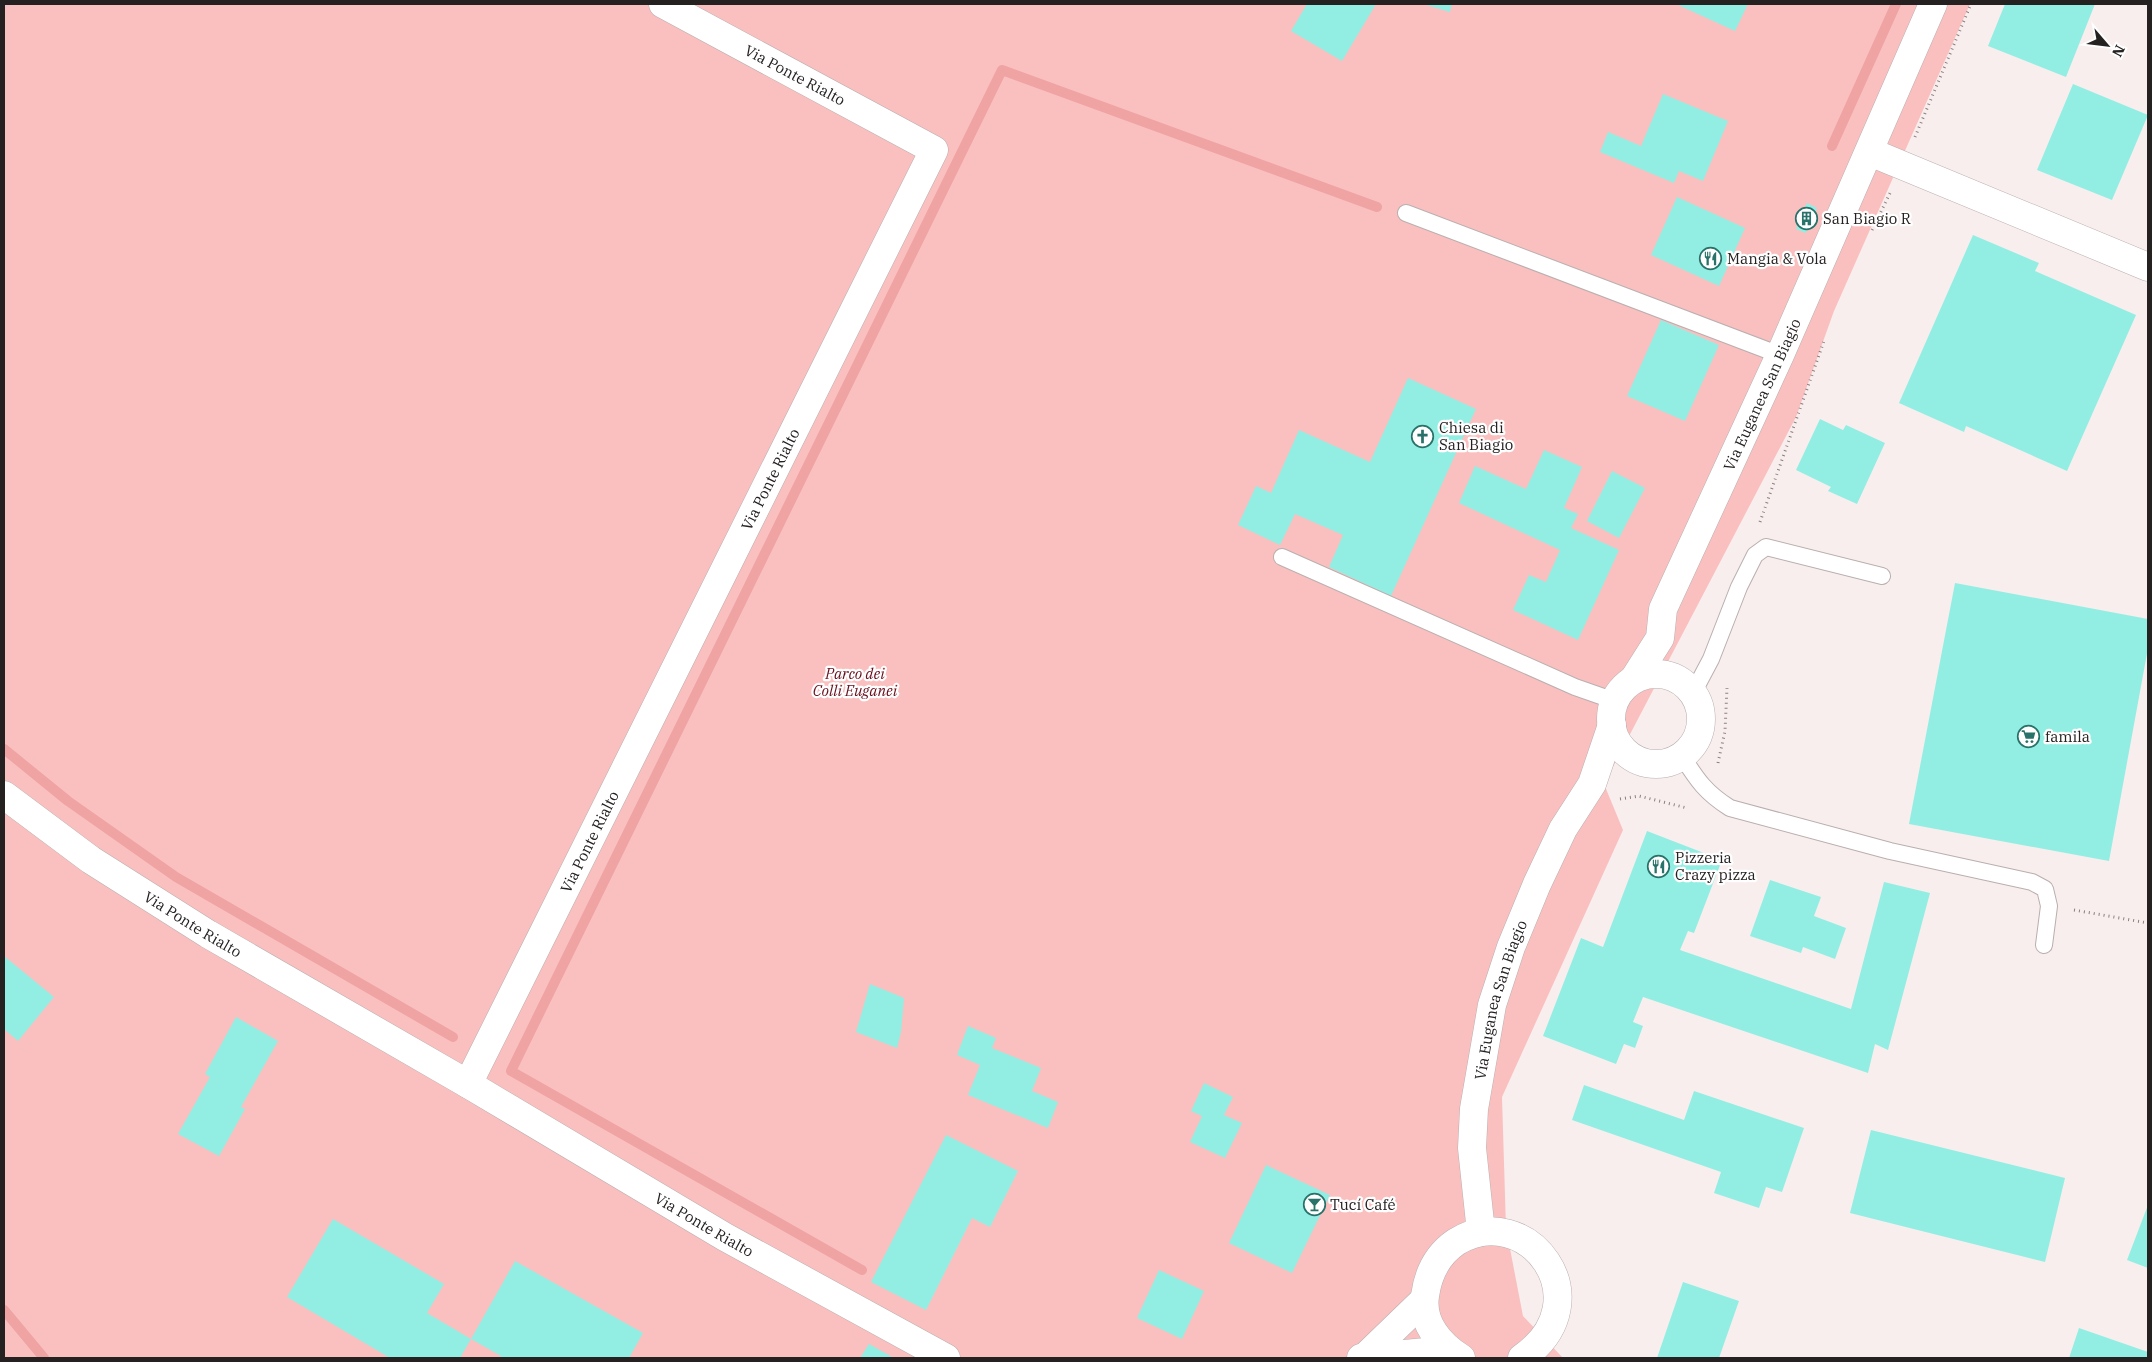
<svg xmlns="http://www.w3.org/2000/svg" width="2152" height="1362" font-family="'IBM Plex Serif',serif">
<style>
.green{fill:#fac0bf}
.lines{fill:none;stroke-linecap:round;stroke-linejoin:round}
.stream{stroke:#efa3a3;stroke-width:10}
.building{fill:#92eee3}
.lane-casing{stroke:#baafaf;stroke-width:18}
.street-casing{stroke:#baafaf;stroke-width:29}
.secondary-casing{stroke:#baafaf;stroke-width:29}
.path{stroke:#888080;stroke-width:3;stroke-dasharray:1 4;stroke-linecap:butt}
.lane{stroke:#fff;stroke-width:16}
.street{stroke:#fff;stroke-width:28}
.secondary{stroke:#fff;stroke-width:28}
.labels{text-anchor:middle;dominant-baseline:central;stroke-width:4.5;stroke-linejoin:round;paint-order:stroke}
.street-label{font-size:15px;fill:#252121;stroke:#fefefe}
.poi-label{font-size:15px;fill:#252121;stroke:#fefefe;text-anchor:start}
.park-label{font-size:15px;font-style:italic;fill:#680f1c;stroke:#fefefe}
</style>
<rect width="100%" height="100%" fill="#f9eeee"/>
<!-- green -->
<path class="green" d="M4,4h1966l-136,307 -38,106 -192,367 19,46 -121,267 4,131 17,88 40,42h-1559z"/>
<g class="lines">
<!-- stream -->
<path class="stream" d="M1832,146l64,-142
M4,749l64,52 108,76 277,160
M862,1270l-351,-199 491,-1001 375,137
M4,1310l40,48"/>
</g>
<!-- building -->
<path class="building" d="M1307,4h69l-34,57 -51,-30z
M1423,4h29l-2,8z
M1676,4h72l-13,27z
M2005,4h90l-29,73 -78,-31z
M2073,84l75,31 -36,85 -75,-30z
M1663,94l65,27 -25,60 -24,-10 -5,12 -74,-31 8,-20 33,14z
M1677,197l68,31 -26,58 -68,-31z
M1807,203l10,5 -11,25 -10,-4z
M1973,235l66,28 -4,8 101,44 -69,156 -101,-45 -2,6 -65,-29z
M1661,320l58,25 -34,76 -58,-25z
M1408,378l68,31 -85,187 -62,-29 14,-32 -48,-21 -15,31 -42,-20 18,-39 15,7 28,-63 71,32z
M1820,419l23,11 3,-5 39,18 -28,61 -29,-13 3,-4 -35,-17z
M1544,450l38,17 -18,41 14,6 -7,14 48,22 -41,90 -65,-30 16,-35 17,7 14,-32 -101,-47 16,-37 51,23z
M1612,471l33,17 -26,50 -32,-17z
M1955,583l193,36v29l-39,213 -200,-37z
M1647,831l75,29 -28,73 -6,-2 -8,19 171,59 33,-127 46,11 -42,157 -13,-6 -7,29 -225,-76 -10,25 10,4 -8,22 -11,-4 -8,20 -73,-28 38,-98 22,9z
M1770,880l51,17 -7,19 32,12 -11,31 -32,-12 -2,6 -51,-17z
M4,956l50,41 -36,44 -14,-12z
M870,984l34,14 -3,34 -4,16 -41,-16z
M236,1017l42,24 -37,66 4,2 -26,47 -41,-22 32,-57 -5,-3z
M968,1026l28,12 -4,10 49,20 -9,23 26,11 -10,26 -80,-33 12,-30 -23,-10z
M1204,1083l29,14 -9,18 18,8 -17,35 -35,-16 12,-26 -11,-5z
M1584,1085l100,35 10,-29 110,37 -22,64 -16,-5 -7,21 -45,-15 7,-21 -149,-52z
M1871,1130l194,48 -20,84 -195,-49z
M946,1135l72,36 -28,56 -18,-9 -46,92 -55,-28z
M1266,1165l64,30 -38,78 -63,-30z
M2148,1205v63l-21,-8z
M333,1219l111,65 -17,29 44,26 -11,19h-70l-103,-61z
M515,1261l128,72 -14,25h-129l1,-2 -30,-17z
M1159,1270l45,21 -22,48 -45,-21z
M1683,1282l56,19 -20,57h-62z
M2079,1328l69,24v6h-79z
M869,1344l25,14h-34z"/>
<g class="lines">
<defs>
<path id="lane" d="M1406,213l374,142
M1282,557l293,130 40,14
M1693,693l18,-34 28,-72 16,-32 11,-8 116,29
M1682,756c15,24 24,37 48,52l160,43 142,31 13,7 4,17 -5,39"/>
<g id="street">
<path d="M1870,152l278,115"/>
<path id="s1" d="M468,1084l466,-934 -271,-146"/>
</g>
<g id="secondary">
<circle cx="1656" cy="719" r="45"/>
<path id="s2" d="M1634,679l26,-41 3,-29 117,-254 153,-351"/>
<path id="s3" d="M4,795l87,65 117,74 260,150 257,153 221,121"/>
<path id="s4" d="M1481,1232l-9,-84 2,-39 18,-104 19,-58 26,-63 26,-55 29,-45 20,-59"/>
<path d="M1366,1356l58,-56"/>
<path d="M1361,1358l87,-8"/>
<path d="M1461,1358c-21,-13 -40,-35 -36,-62 3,-23 12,-41 31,-54 70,-44 149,58 66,116"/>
</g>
</defs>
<!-- lane casing -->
<use href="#lane" class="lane-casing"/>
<!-- street casing -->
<use href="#street" class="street-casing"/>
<!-- secondary casing -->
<use href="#secondary" class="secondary-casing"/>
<!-- path -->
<path class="path" d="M1915,137l56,-133
M1872,230l18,-37
M1760,522l64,-181
M1718,763l7,-32 2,-43
M1620,799l19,-3 48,12
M2074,910l74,13"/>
<!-- lane -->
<use href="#lane" class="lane"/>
<!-- street -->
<use href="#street" class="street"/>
<!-- secondary -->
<use href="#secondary" class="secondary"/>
</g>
<!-- icons -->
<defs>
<symbol id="building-ring" viewBox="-11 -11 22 22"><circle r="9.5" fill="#fefefe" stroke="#29726a" stroke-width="1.5"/><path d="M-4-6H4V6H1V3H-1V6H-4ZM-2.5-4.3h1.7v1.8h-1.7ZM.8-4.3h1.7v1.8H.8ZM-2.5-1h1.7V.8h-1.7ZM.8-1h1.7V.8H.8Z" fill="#29726a"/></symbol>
<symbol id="restaurant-ring" viewBox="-11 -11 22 22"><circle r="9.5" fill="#fefefe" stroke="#29726a" stroke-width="1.5"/><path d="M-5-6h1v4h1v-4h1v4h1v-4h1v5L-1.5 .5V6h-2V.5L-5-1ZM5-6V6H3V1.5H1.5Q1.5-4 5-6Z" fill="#29726a"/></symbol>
<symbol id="church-ring" viewBox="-11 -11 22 22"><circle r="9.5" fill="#fefefe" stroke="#29726a" stroke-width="1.5"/><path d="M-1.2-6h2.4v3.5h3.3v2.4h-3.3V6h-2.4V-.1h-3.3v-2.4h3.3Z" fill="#29726a"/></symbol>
<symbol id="supermarket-ring" viewBox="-11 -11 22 22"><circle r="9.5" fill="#fefefe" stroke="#29726a" stroke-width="1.5"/><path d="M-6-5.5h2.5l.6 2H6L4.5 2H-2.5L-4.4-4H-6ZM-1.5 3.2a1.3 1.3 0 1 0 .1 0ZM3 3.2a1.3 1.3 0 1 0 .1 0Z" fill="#29726a"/></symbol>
<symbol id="bar-ring" viewBox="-11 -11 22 22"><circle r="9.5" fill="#fefefe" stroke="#29726a" stroke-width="1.5"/><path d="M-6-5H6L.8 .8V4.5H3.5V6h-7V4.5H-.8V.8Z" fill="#29726a"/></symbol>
</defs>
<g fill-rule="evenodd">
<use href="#building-ring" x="1794" y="206" width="25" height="25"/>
<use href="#restaurant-ring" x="1698" y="246" width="25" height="25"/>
<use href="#church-ring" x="1410" y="424" width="25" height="25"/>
<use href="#supermarket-ring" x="2016" y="724" width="25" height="25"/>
<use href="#restaurant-ring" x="1646" y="854" width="25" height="25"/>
<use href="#bar-ring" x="1302" y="1192" width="25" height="25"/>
</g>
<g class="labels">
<!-- street labels -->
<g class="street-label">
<text transform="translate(795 75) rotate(28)">Via Ponte Rialto</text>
<text stroke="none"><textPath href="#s2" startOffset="314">Via Euganea San Biagio</textPath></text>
<text stroke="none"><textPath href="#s1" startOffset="676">Via Ponte Rialto</textPath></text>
<text stroke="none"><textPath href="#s1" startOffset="271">Via Ponte Rialto</textPath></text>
<text stroke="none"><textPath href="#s3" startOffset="229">Via Ponte Rialto</textPath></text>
<text stroke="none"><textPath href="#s4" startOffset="236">Via Euganea San Biagio</textPath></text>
<text stroke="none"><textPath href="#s3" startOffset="822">Via Ponte Rialto</textPath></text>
</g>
<!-- poi labels -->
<g class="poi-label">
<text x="1823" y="218">San Biagio R</text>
<text x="1727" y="258">Mangia &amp; Vola</text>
<text x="1439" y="427">Chiesa di<tspan x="1439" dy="17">San Biagio</tspan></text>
<text x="2045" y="736">famila</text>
<text x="1675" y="857">Pizzeria<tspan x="1675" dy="17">Crazy pizza</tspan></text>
<text x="1330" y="1204">Tucí Café</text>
</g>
<!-- park labels -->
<g class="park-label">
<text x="855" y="673">Parco dei<tspan x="855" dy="17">Colli Euganei</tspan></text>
</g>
</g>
<!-- border -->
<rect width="2152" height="1362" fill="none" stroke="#252121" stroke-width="10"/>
<!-- north arrow -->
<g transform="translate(2107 45) rotate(118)" stroke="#fefefe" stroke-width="4" paint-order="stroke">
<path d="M0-4L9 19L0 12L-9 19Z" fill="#252121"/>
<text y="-8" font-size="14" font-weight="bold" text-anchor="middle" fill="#252121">N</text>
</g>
</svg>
